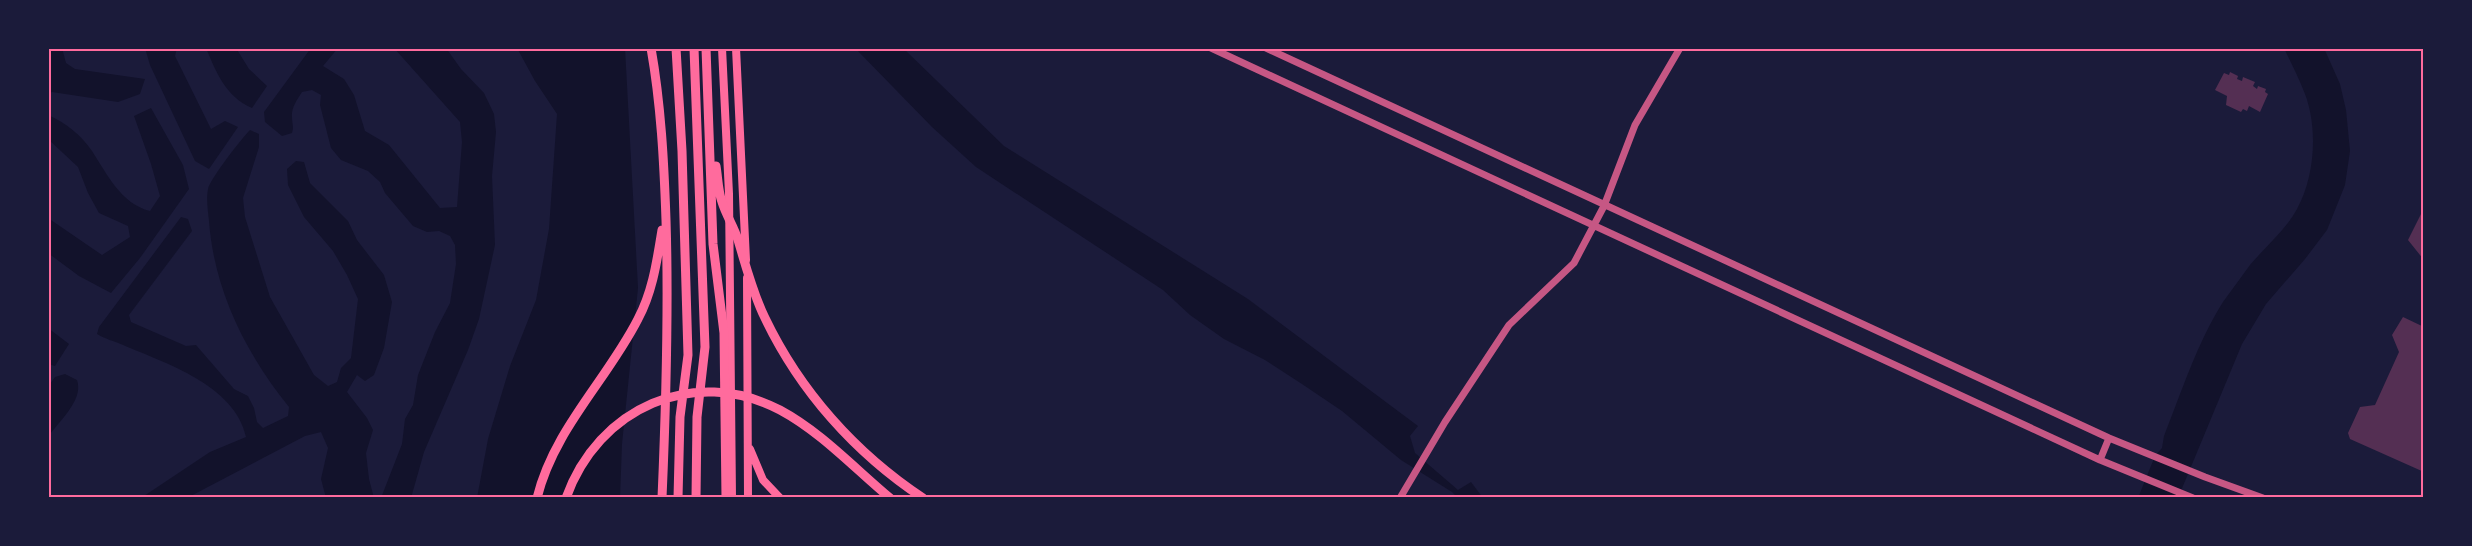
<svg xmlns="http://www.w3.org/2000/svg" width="2472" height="546" font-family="'Nunito Sans',sans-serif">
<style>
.water{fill:#12122b}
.building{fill:#542f53}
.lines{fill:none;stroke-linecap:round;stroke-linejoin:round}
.tertiary{stroke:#c65784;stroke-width:7}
.secondary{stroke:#ff6b9d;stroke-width:8}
.trunk{stroke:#ff6b9d;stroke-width:9}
.neatline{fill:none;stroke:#ff6b9d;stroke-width:2}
</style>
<rect width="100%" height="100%" fill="#1b1b3a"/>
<!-- water -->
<path class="water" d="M48,48h14l4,15 9,6 70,10 -5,15 -22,8 -66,-10 -4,2z
M145,48h32l-2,8 36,73 14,-8 13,6 -29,42 -14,-8 -45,-96z
M206,48h30l13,21 18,17 -15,22c-26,-11 -36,-36 -46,-60z
M311,48h27l-15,18 21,13 10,16 11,36 24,14 51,63 17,-1 5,-65 -2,-20 -66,-74h52l15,21 23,24 10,21 2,18 -4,44 3,69 -16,74 -11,31 -44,102 -13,46h-30l21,-54 3,-25 8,-14 5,-30 17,-43 15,-29 6,-39 -1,-19 -5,-9 -11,-5 -12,1 -14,-6 -28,-33 -5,-11 -12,-11 -27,-11 -10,-12 -11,-43 1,-10 -9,-5 -10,2c-5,8 -11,16 -10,25 0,7 2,9 0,16l-10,3 -17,-14 -1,-10z
M517,48h108l13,240 -16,156 -2,54h-143l11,-59 22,-73 26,-66 13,-71 8,-115 -22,-33z
M855,48h48l101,98 244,153 170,127 -8,10 5,17 43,37 13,-8 12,16h-25l-6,-6 -51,-32 -59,-49 -40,-27 -37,-24 -41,-21 -34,-24 -27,-25 -187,-123 -44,-40z
M2284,48h40l16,36 6,26 4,41 -5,34 -18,45 -22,29 -39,45 -24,40 -64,154h-40l17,-42 7,-8 2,-12c18,-45 33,-93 59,-134 9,-12 18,-25 27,-37 15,-18 35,-34 47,-56 18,-32 21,-81 8,-115 -6,-16 -14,-31 -21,-46z
M151,108l32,57 6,24 -49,69 -29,35 -32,-17 -31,-23v-35l54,37 28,-18 -2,-11 -29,-13 -11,-20 -10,-26 -30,-28v-24c17,7 34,21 44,36 15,23 29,53 58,60l10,-15 -9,-32 -17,-48z
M250,130l9,4v13l-16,51 2,19 25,80 44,78 14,11 9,-4 4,-14 10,-10 7,-59 -11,-24 -14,-24 -29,-34 -16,-32 -1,-16 9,-8 8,1 6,21 38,38 9,19 27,35 8,27 -8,46 -10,27 -9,6 -8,-6 -10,17 20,26 6,12 -7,23 3,26 5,19h-48l-5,-19 7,-31 -7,-16 -16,4 -118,62h-46l69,-46 36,-15c-11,-52 -81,-74 -123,-92 -9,-4 -18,-6 -26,-11l2,-7 82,-110 7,2 4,12 -63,84 2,7 55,24 10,-1 38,44 14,7 6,12 3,14 6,6 25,-12 1,-9c-43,-53 -75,-117 -80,-186 -1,-10 -3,-22 -1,-32 2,-10 34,-51 42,-59z
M48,328l21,16 -14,22 -7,-2z
M65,374l12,6c7,20 -18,41 -29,57v-50l7,-10z"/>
<!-- building -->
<path class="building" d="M2230,72l8,4 -1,3 5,2 1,-4 12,5 -2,4 4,3 1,-3 8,3 -1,3 3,2 -8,18 -11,-6 -2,5 -4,-2 -2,3 -15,-7 1,-9 -12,-6 9,-17 5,2z
M2424,208v52l-16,-20z
M2403,317l21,10v145l-74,-33 -2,-6 12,-26 15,-2 24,-53 -7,-17z"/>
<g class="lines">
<!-- tertiary -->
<path class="tertiary" d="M1211,48l889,412 9,-22
M1266,48l843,390 96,39 58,21
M2100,460l93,38
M1400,498l45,-76 64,-97 65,-62 30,-57 31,-81 45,-77"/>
<!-- secondary -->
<path class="secondary" d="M722,48l7,146 3,304
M736,48l10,212
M747,278l1,220
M750,449l13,31 17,18"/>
<!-- trunk -->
<path class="trunk" d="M651,48c10,57 13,114 15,172 3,93 0,185 -4,278
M676,48l6,103 6,204 -8,62 -2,81
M694,48l11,299 -8,70 -1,81
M706,48l7,196 11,89 2,165
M716,166c2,12 2,25 6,36 4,13 12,25 16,38 8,26 15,54 27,78 35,73 90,135 158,180
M537,498c17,-69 70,-118 101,-179 15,-28 19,-59 24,-89
M566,498c32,-90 127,-133 214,-88 41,22 74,58 110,88"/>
</g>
<!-- border -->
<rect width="2472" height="546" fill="none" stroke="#1b1b3a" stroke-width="99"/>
<rect x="50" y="50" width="2372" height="446" class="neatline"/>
</svg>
